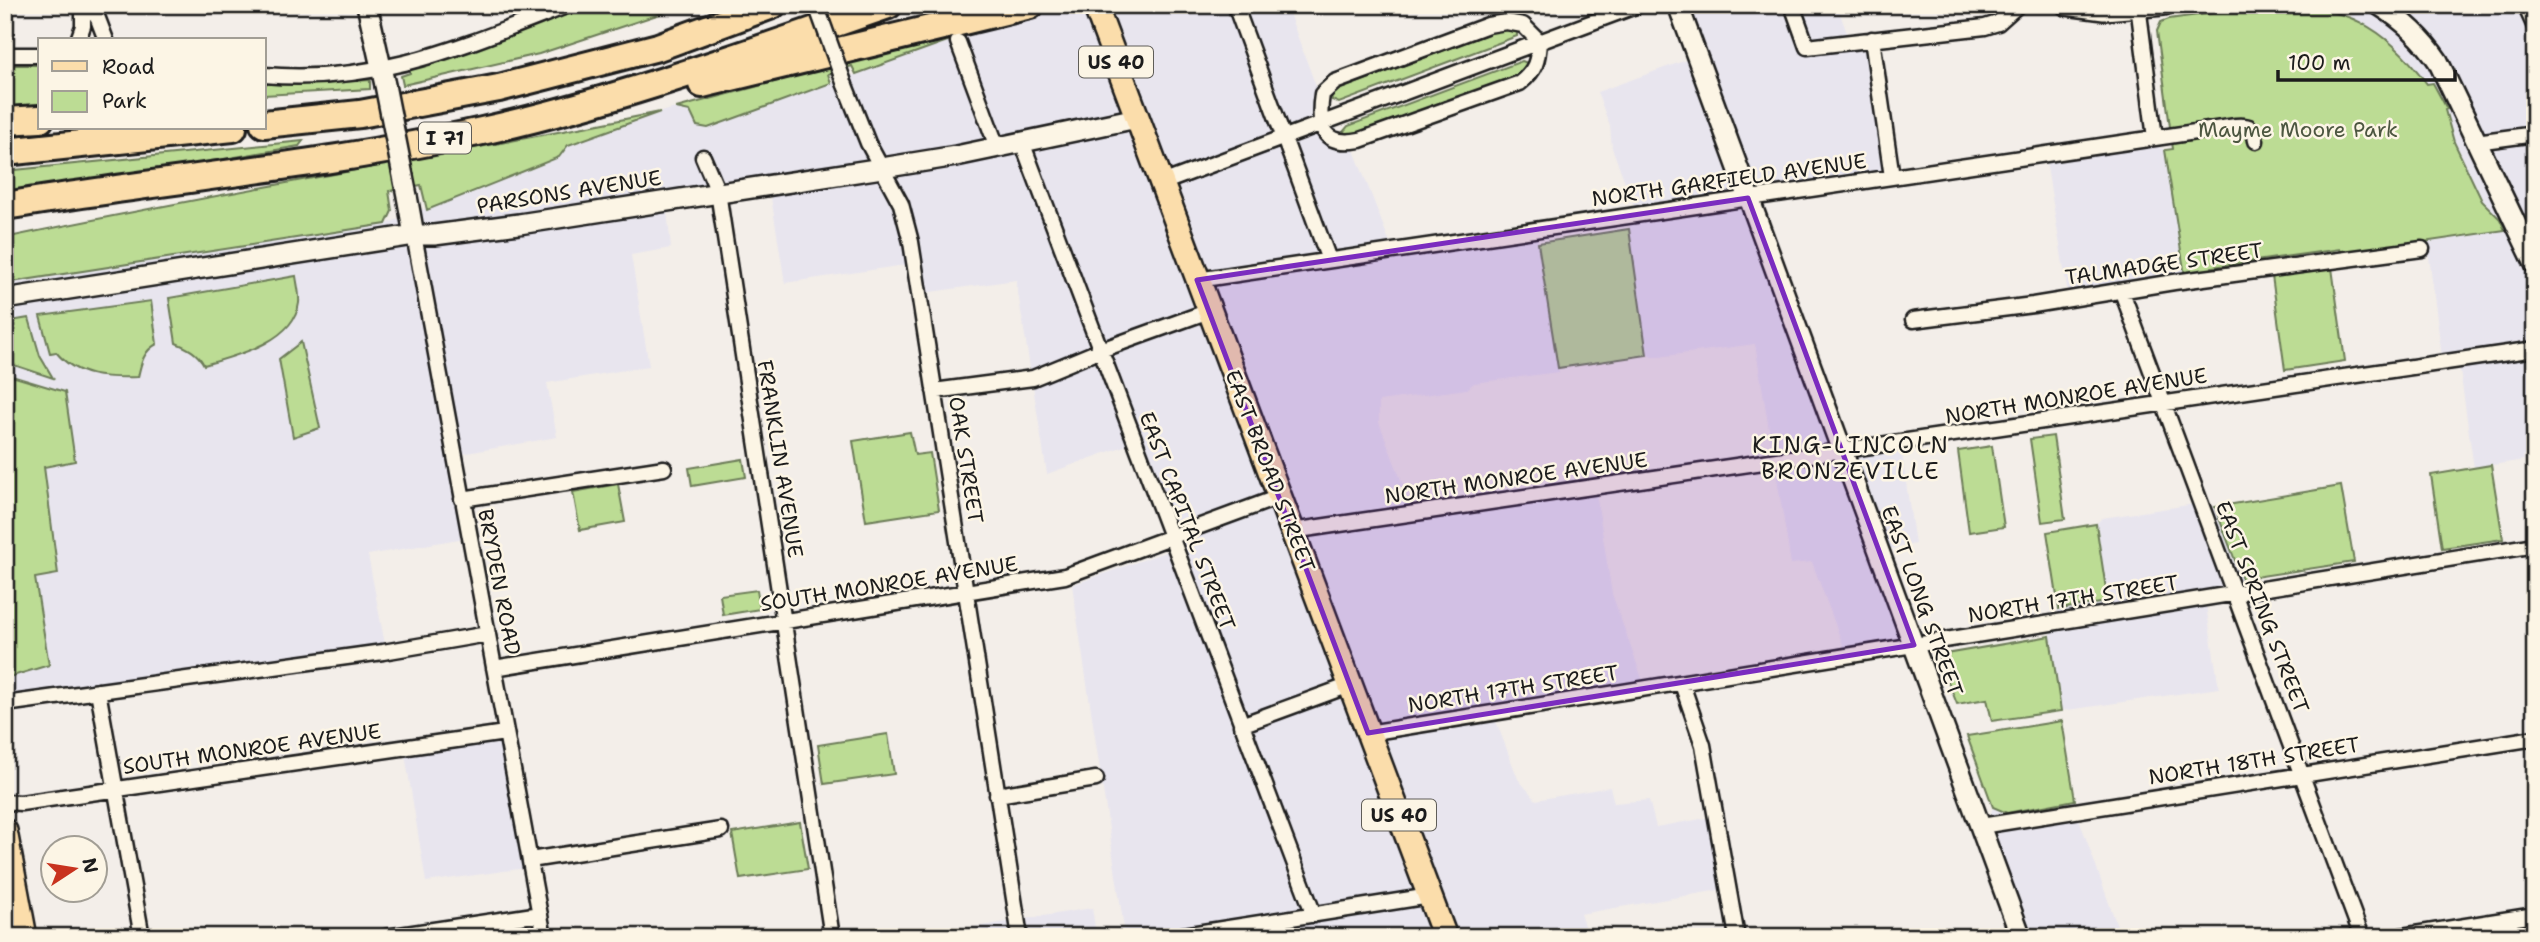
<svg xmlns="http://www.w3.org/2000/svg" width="2540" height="942" font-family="'Shantell Sans',sans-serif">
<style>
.built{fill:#e8e5ee}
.green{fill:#bcdc94;stroke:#6c7c58;stroke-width:2}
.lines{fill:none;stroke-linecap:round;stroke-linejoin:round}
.street-casing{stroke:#1c1c1c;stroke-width:19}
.secondary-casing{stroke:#1c1c1c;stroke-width:24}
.primary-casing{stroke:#1c1c1c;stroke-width:28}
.highway-casing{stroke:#1c1c1c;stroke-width:32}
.street{stroke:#fcf5e5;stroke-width:14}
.secondary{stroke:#fcf5e5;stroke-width:19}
.primary{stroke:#fbddab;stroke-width:23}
.highway{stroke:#fbddab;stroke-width:26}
.street-bridge-casing{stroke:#1c1c1c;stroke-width:19;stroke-linecap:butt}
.secondary-bridge-casing{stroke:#1c1c1c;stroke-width:24;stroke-linecap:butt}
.street-bridge{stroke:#fcf5e5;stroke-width:14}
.secondary-bridge{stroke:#fcf5e5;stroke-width:19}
.marked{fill:#7b2cbf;fill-opacity:0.2;stroke:#7b2cbf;stroke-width:5;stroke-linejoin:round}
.labels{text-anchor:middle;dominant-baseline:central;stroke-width:5;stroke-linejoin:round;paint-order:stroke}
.shield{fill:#fcf5e5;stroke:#5f5d58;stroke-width:2}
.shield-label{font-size:19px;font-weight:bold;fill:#1c1c1c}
.park-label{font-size:21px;fill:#4c5640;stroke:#fcf5e5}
.street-label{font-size:21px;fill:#1c1c1c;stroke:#fcf5e5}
.neighbourhood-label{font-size:23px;letter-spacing:2px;fill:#1c1c1c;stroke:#fcf5e5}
</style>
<rect width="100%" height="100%" fill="#f3eee9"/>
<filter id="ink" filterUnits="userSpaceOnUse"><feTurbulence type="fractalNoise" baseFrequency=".0143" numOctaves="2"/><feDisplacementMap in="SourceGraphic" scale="14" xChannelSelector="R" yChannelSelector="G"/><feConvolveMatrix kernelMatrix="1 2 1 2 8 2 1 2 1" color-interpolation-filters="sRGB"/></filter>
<g filter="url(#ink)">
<!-- built -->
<path class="built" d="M1047,5h239l42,114 26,31 39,101 143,-21 23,142 -85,11 -7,6 -88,12v21l34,89 182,-25 17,108 33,93 -12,11 -64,10 -6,-10 -70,15 25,66 18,21 74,-13 4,16 35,-3 7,27 62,-11 13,72 -151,26 8,23h-661v-2l165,-27 4,26 28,-6 -52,-343 96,-34 5,-15 -35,-95 -91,33 -31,-194 -93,13 -5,-30 -133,20 -16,-98 -103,17 5,46 -40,7 18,111 -102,17 10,54 -101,18 14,82 -102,18 18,95 -381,52v-419l381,-59 173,-67 9,-12 92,-33 16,-4 14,3 7,15 11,2z
M1677,5h160l13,37 26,-2 18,135 -29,5 -113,6 96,255 51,-7 16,110 -35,7 37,93 -70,12 -35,-94 -21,2 -36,-220 -97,13 -11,-2 -18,-126 7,-19 -24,-62 -2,-22 -13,-34 98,-35z
M2360,5h166l9,18v430l-12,2 1,5 -50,8 -15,-105 -16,2 -16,-124 78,-12 -5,-10 -18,-18 -28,-59 -9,-32 -32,-46 -16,-17 -25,-18 -22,-12z
M2143,140l22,10 20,126 -116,24 -24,-145z
M2202,503l13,4 27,72 -9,15 -28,5 14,89 -158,23 -11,-75 9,-27 48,-7 -11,-78 6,-6z
M507,731l26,136 -107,15 -22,-134z
M2075,800l3,16 43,121h-96l-39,-109 7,-21 14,5z"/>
<!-- green -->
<path class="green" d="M588,5h99l-148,49 -136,31 -2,-9 9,-3v-3l53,-18z
M2271,5c72,0 114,20 156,79l6,-1 14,26 -2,1 9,32 28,59 18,18 5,11 -163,24 -2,-5 -128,18v5l-27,4 -20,-126 8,-1 -16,-118 4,-9 8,-3z
M1003,21l-147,53 -4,-8 -24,8 3,9 -123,45 -11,-2 -7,-15 -14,-3z
M1503,28l14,1v7l-178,67 -7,-3 -1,-5 7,-5z
M1522,61l8,3 -11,12 -164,61 -12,-5 5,-6z
M5,65h35v45l-35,1z
M370,80v9l-106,6v-12l34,1z
M660,112l-92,33 -9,12 -132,53 -6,-25 -32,6 3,20 -6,13 -381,59v-45c218,-46 437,-82 655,-126z
M303,141l-4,5 -294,51v-26z
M1629,229l18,126 -89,13 -20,-125z
M2332,268l13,93 -60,9 -13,-94z
M296,276c1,8 4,19 3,27 -5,39 -64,53 -95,62 -6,-12 -16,-17 -28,-22l-7,-45z
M151,301l6,43c-13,6 -16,19 -19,33 -32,1 -61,1 -82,-25l-6,1 -10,-37z
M29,318l11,38 13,22 -48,-16v-40z
M301,342l19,86 -27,9 -14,-78z
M5,374l60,18 10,69 -31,6 14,107 -23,4 14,87 -43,13z
M910,432l5,23 15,-2 9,57 -73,11 -13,-80z
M2053,436l12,83 -23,3 -12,-83z
M1992,446l12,81 -35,5 -11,-81z
M743,459l3,18 -54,9 -3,-18z
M2491,465l12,74 -61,9 -11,-73z
M618,484l7,38 -45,8 -7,-38z
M2341,486l13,76 -112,17 -27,-72z
M2096,524l12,78 -49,7 -12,-77z
M757,590l3,19 -37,6 -3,-20z
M2050,636l11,75 -69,10 -5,-22 -30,5 -18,-46 1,-3z
M2062,721l13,79 -68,13 -14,-6 -26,-71z
M888,734l6,40 -70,10 -6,-39z
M800,822l8,47 -68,10 -8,-46z"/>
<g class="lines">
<defs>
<path id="street" d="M89,5l9,14 8,21
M1235,5l94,255
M1792,5l15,42 178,-20 13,-4 20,-18
M2138,5l17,133
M2525,5l10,22
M1506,22l17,3 16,16c-1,20 -3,29 -19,42l-160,57c-38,7 -43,-13 -38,-46l13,-12 153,-57z
M1872,39l20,138
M78,40l5,-14v-21
M958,42l39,105
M5,55h35
M264,75c115,10 201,-30 305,-70
M845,85l23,58 33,61 10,38 109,695
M1022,142l292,773
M2476,142l59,-8
M703,157l15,35 114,745
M1162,183l476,-178
M414,235l130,702
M1197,280l1039,-154c13,-1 18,1 20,15
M2122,292l240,645
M1913,320l120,-15 141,-23 248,-33
M934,391l99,-13 68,-28 108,-39
M462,499l202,-31
M1292,531l1243,-182
M494,668l571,-92 214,-79
M1682,684l21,61 34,192
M98,691l44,246
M5,704l378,-52 105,-18
M1241,725l109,-40
M1368,733l1167,-188
M997,795l99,-16
M5,802l16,1 484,-70
M1981,826l554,-88
M530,860l191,-30
M386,937l154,-23
M1171,937l259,-41
M2396,937l139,-22"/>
<path id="secondary" d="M367,5l18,80
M1678,5l343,932
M2066,5l38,5 60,-5
M2379,5c24,15 43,32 59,56l97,203
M407,196l7,39
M5,299l409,-64h20l85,-11 363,-56 74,-12 181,-38"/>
<path id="primary" d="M1095,5l350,932
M5,831l20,106"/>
<path id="highway" d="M702,84l328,-79
M5,121l35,-2
M264,124l96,-10 139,-26 159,-41 114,-42
M5,152l228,-24
M5,206c159,-27 320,-40 477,-75 139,-31 272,-80 406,-126"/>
</defs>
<!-- street casing -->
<use href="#street" class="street-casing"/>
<!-- secondary casing -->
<use href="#secondary" class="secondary-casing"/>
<!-- primary casing -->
<use href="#primary" class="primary-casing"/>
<!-- highway casing -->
<use href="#highway" class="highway-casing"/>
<!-- street -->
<use href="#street" class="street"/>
<!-- secondary -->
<use href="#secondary" class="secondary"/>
<!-- primary -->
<use href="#primary" class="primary"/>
<!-- highway -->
<use href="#highway" class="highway"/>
<defs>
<path id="street-bridge" d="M816,5l29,80"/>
<path id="secondary-bridge" d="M385,85l22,111"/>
</defs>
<!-- street-bridge casing -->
<use href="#street-bridge" class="street-bridge-casing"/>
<!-- secondary-bridge casing -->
<use href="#secondary-bridge" class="secondary-bridge-casing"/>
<!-- street-bridge -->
<use href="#street-bridge" class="street-bridge"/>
<!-- secondary-bridge -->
<use href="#secondary-bridge" class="secondary-bridge"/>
</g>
</g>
<!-- marked area -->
<path class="marked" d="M1748,198l166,447 -546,88 -171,-453z"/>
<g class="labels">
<!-- shield labels -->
<g class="shield">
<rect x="1079" y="46.5" width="74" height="31" rx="5"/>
<rect x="419" y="122.5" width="52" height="31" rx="5"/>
<rect x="1362" y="799.5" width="74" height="31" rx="5"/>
</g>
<g class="shield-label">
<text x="1116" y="62">US 40</text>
<text x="445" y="138">I 71</text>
<text x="1399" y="815">US 40</text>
</g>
<!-- park labels -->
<g class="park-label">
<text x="2298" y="130">Mayme Moore Park</text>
</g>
<!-- street labels -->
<g class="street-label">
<text transform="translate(1729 180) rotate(-8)">NORTH GARFIELD AVENUE</text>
<text transform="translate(569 192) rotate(-9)">PARSONS AVENUE</text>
<text transform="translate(2164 264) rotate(-8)">TALMADGE STREET</text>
<text transform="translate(2076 396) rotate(-9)">NORTH MONROE AVENUE</text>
<text transform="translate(780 459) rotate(81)">FRANKLIN AVENUE</text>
<text transform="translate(966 460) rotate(81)">OAK STREET</text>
<text transform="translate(1270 471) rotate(69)">EAST BROAD STREET</text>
<text transform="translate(1516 478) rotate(-8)">NORTH MONROE AVENUE</text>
<text transform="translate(1187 521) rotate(69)">EAST CAPITAL STREET</text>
<text transform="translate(499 582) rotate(79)">BRYDEN ROAD</text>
<text transform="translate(889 584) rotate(-9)">SOUTH MONROE AVENUE</text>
<text transform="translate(2073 599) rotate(-9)">NORTH 17TH STREET</text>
<text transform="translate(1922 601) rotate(70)">EAST LONG STREET</text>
<text transform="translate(2262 607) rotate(69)">EAST SPRING STREET</text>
<text transform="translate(1513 689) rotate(-9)">NORTH 17TH STREET</text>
<text transform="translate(252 749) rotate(-8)">SOUTH MONROE AVENUE</text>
<text transform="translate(2254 761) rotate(-9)">NORTH 18TH STREET</text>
</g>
<!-- neighbourhood labels -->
<g class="neighbourhood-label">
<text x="1851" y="445">KING-LINCOLN<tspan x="1851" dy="26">BRONZEVILLE</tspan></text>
</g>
</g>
<!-- margin -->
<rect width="2540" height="942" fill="none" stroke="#fcf5e5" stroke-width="28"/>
<rect x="14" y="14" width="2512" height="914" fill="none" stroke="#1c1c1c" stroke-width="2.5" filter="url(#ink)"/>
<!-- legend -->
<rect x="38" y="38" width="228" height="91" fill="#fcf5e5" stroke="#a29e95" stroke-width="2"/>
<rect x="52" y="61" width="35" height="10" fill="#fbddab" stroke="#a29e95" stroke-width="2"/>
<text x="102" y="74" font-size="21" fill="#1c1c1c">Road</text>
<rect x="52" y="91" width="35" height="21" fill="#bcdc94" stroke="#a29e95" stroke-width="2"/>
<text x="102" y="108" font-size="21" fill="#1c1c1c">Park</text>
<!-- north arrow -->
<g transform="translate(74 869) rotate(78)"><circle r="33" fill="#fcf5e5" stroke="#a29e95" stroke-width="2"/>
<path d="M0-5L12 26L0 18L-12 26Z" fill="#c8321e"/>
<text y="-10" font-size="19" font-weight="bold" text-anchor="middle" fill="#1c1c1c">N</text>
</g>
<!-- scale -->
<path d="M2278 70v10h177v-10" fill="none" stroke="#1c1c1c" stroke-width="3.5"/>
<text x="2288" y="70" font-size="21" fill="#1c1c1c" stroke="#fcf5e5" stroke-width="5" paint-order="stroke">100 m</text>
</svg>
